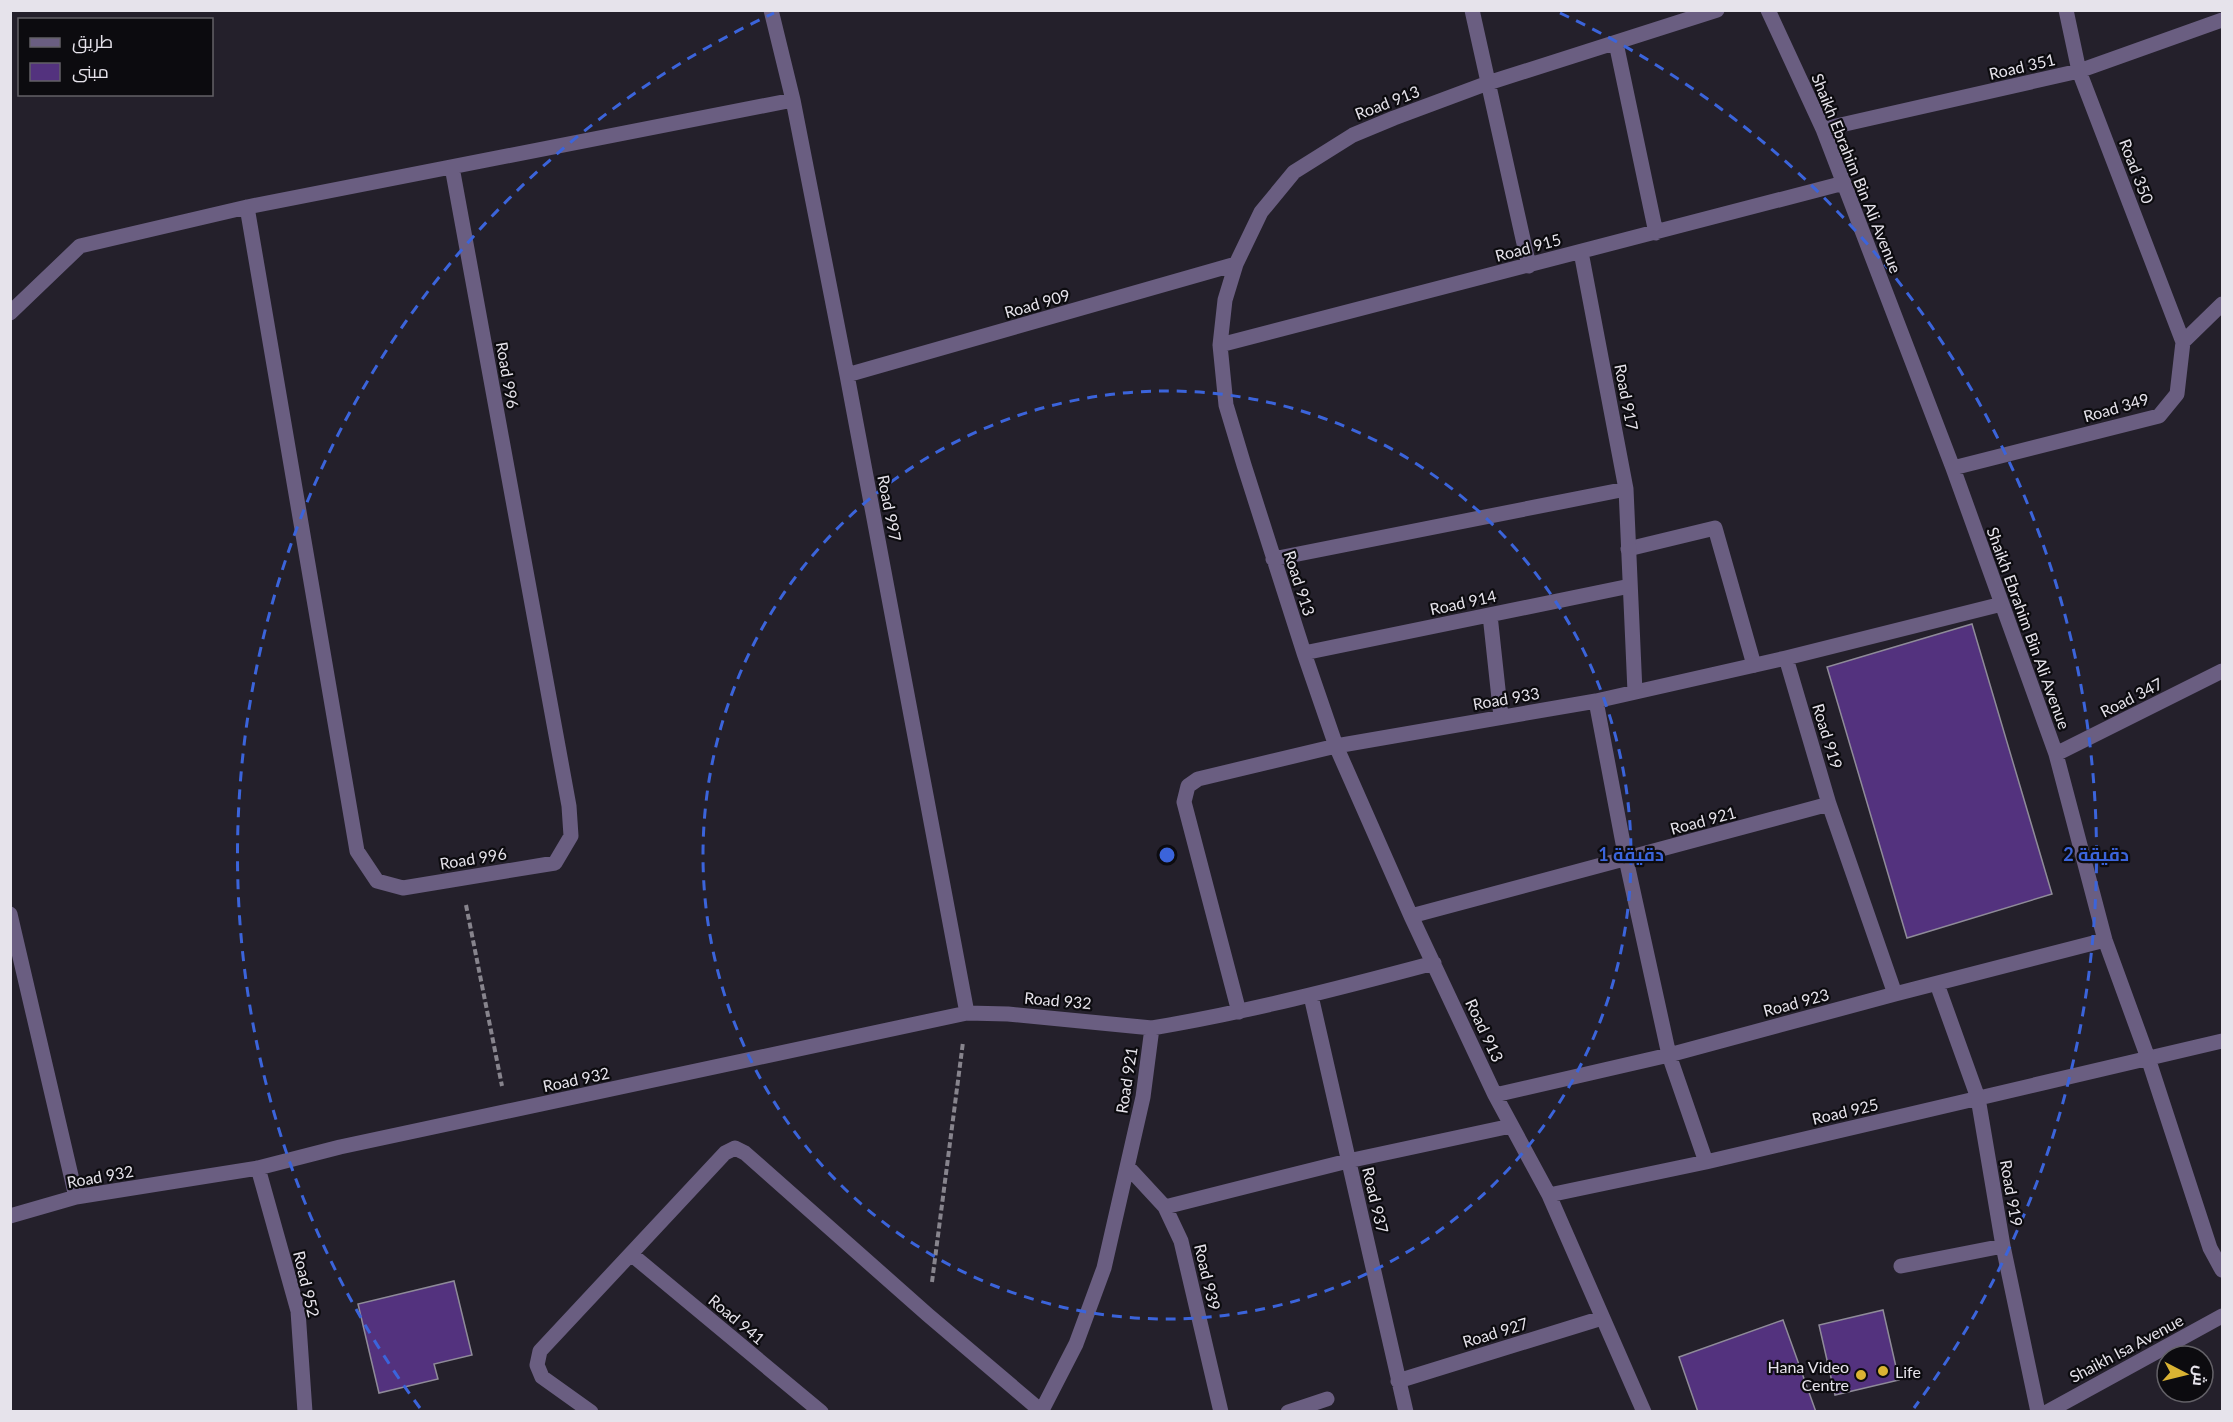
<svg xmlns="http://www.w3.org/2000/svg" width="2233" height="1422" font-family="Lato,Cairo,sans-serif">
<style>
.building{fill:#53327e;stroke:#8f8b99;stroke-width:1.5}
.lines{fill:none;stroke-linecap:round;stroke-linejoin:round}
.path{stroke:#87848d;stroke-width:4;stroke-dasharray:6 3;stroke-linecap:butt}
.service{stroke:#6a5e81;stroke-width:15}
.minor{stroke:#6a5e81;stroke-width:15}
.tertiary{stroke:#6a5e81;stroke-width:15}
.ring{fill:none;stroke:#3b64db;stroke-width:3;stroke-dasharray:10 8}
.poi-dot{fill:#dab333;stroke:#0c0b0f;stroke-width:2}
.labels{text-anchor:middle;dominant-baseline:central;stroke-width:4.5;stroke-linejoin:round;paint-order:stroke}
.street-label{font-size:16px;fill:#e6e3eb;stroke:#0c0b0f}
.poi-label{font-size:16px;fill:#e6e3eb;stroke:#0c0b0f;text-anchor:end}
.centre{fill:#3b64db;stroke:#0c0b0f;stroke-width:3}
.ring-label{font-size:18px;text-anchor:middle;font-weight:bold;fill:#3b64db;stroke:#0c0b0f;stroke-width:4.5;stroke-linejoin:round;paint-order:stroke}
</style>
<rect width="100%" height="100%" fill="#24202b"/>
<!-- building -->
<path class="building" d="M1972,624l80,270 -145,44 -80,-271z
M454,1281l18,74 -38,9 4,15 -59,14 -21,-89z
M1883,1310l16,70 -64,15 -16,-70z
M1783,1320l33,92h-118l-19,-55z"/>
<g class="lines">
<!-- path -->
<path class="path" d="M466,905l36,181
M932,1282l31,-240"/>
<!-- service -->
<path class="service" d="M1628,549l87,-21 39,137"/>
<!-- minor -->
<path class="minor" d="M771,10l22,90 54,275 120,638
M1472,10l57,256
M1768,10l55,119 130,339 103,286 49,186 43,118 62,190 12,22
M2066,10l13,61 104,271
M1616,43l40,190
M1823,129l256,-58 143,-51
M247,207l110,644 20,30 26,7 152,-25 16,-27 -2,-30 -117,-639
M1581,252l45,237 9,203
M10,313l70,-67 167,-39 546,-107
M1220,345l624,-162
M847,375l389,-111
M1953,468l206,-52 18,-22 6,-52 39,-38
M1273,559l353,-70
M1490,615l11,102
M1304,653l326,-67
M1786,658l43,146 66,190
M1596,701l190,-43 216,-54
M2056,754l166,-83
M10,914l66,283
M1411,916l418,-112
M1937,984l41,114 25,148 35,166
M1311,996l95,416
M1239,1012l-55,-210 4,-16 10,-7 138,-33 260,-45 30,158 43,196 37,107
M1495,1095l174,-40 226,-61 210,-54
M1128,1167l37,40 16,34 40,171
M258,1168l40,143 7,101
M1549,1195l157,-33 516,-121
M1165,1207l183,-46 163,-35
M10,1216l66,-19 182,-29 82,-21 627,-134 41,1 144,14
M631,1254l190,158
M1901,1266l102,-20
M1398,1381l204,-63
M591,1412l-49,-35 -5,-12 3,-14 185,-198 10,-5 10,5 183,162 113,96
M1041,1412l35,-68 28,-76 39,-171 9,-69c96,-16 188,-40 282,-65
M1288,1412l39,-13
M1644,1412l-95,-217 -54,-100 -84,-179 -75,-170 -32,-93 -60,-188 -18,-60 -6,-60 5,-45 11,-36 25,-52 33,-40 59,-37 41,-17 94,-35 229,-73"/>
<!-- tertiary -->
<path class="tertiary" d="M2047,1412l175,-96"/>
</g>
<!-- distance rings -->
<g class="ring">
<circle cx="1167" cy="855" r="464"/>
<path d="M420 1408A929 929 0 0 1 774 13M1560 13A929 929 0 0 1 1914 1408"/>
</g>
<!-- markers -->
<g class="poi-dot">
<circle cx="1883" cy="1371" r="6"/>
<circle cx="1861" cy="1375" r="6"/>
</g>
<g class="labels">
<!-- street labels -->
<g class="street-label">
<text transform="translate(2022 66) rotate(-13)">Road 351</text>
<text transform="translate(1387 102) rotate(-21)">Road 913</text>
<text transform="translate(2137 171) rotate(69)">Road 350</text>
<text transform="translate(1857 173) rotate(68)">Shaikh Ebrahim Bin Ali Avenue</text>
<text transform="translate(1528 247) rotate(-15)">Road 915</text>
<text transform="translate(1037 303) rotate(-16)">Road 909</text>
<text transform="translate(508 375) rotate(80)">Road 996</text>
<text transform="translate(1627 397) rotate(79)">Road 917</text>
<text transform="translate(2116 407) rotate(-16)">Road 349</text>
<text transform="translate(890 508) rotate(79)">Road 997</text>
<text transform="translate(1300 583) rotate(72)">Road 913</text>
<text transform="translate(1463 602) rotate(-12)">Road 914</text>
<text transform="translate(2029 628) rotate(70)">Shaikh Ebrahim Bin Ali Avenue</text>
<text transform="translate(2131 697) rotate(-27)">Road 347</text>
<text transform="translate(1506 698) rotate(-10)">Road 933</text>
<text transform="translate(1828 736) rotate(73)">Road 919</text>
<text transform="translate(1703 820) rotate(-15)">Road 921</text>
<text transform="translate(473 858) rotate(-9)">Road 996</text>
<text transform="translate(1058 1000) rotate(5)">Road 932</text>
<text transform="translate(1796 1002) rotate(-15)">Road 923</text>
<text transform="translate(1485 1030) rotate(65)">Road 913</text>
<text transform="translate(576 1079) rotate(-12)">Road 932</text>
<text transform="translate(1126 1080) rotate(-81)">Road 921</text>
<text transform="translate(1845 1111) rotate(-13)">Road 925</text>
<text transform="translate(100 1176) rotate(-10)">Road 932</text>
<text transform="translate(2012 1193) rotate(80)">Road 919</text>
<text transform="translate(1376 1200) rotate(77)">Road 937</text>
<text transform="translate(1208 1277) rotate(77)">Road 939</text>
<text transform="translate(307 1284) rotate(77)">Road 952</text>
<text transform="translate(737 1319) rotate(40)">Road 941</text>
<text transform="translate(1495 1332) rotate(-17)">Road 927</text>
<text transform="translate(2126 1348) rotate(-28)">Shaikh Isa Avenue</text>
</g>
<!-- poi labels -->
<g class="poi-label">
<text x="1849" y="1366">Hana Video<tspan x="1849" dy="18">Centre</tspan></text>
<text x="1895" y="1371" text-anchor="start">Life</text>
</g>
</g>
<circle cx="1167" cy="855" r="9" class="centre"/>
<g class="ring-label">
<text x="1631" y="861">1 دقيقة</text>
<text x="2096" y="861">2 دقيقة</text>
</g>
<!-- border -->
<rect width="2233" height="1422" fill="none" stroke="#e6e3eb" stroke-width="24"/>
<!-- legend -->
<rect x="18" y="18" width="195" height="78" fill="#0c0b0f" stroke="#636167" stroke-width="1.5"/>
<rect x="30" y="38" width="30" height="9" fill="#6a5e81" stroke="#636167" stroke-width="1.5"/>
<text x="72" y="48" font-size="18" fill="#e6e3eb">طريق</text>
<rect x="30" y="63" width="30" height="18" fill="#53327e" stroke="#636167" stroke-width="1.5"/>
<text x="72" y="78" font-size="18" fill="#e6e3eb">مبنى</text>
<!-- north arrow -->
<g transform="translate(2185 1374) rotate(97)"><circle r="28" fill="#0c0b0f" stroke="#636167" stroke-width="1.5"/>
<path d="M0-4.5L10 22L0 15L-10 22Z" fill="#dab333"/>
<text y="-9" font-size="16" font-weight="bold" text-anchor="middle" fill="#e6e3eb">ش</text>
</g>
</svg>
